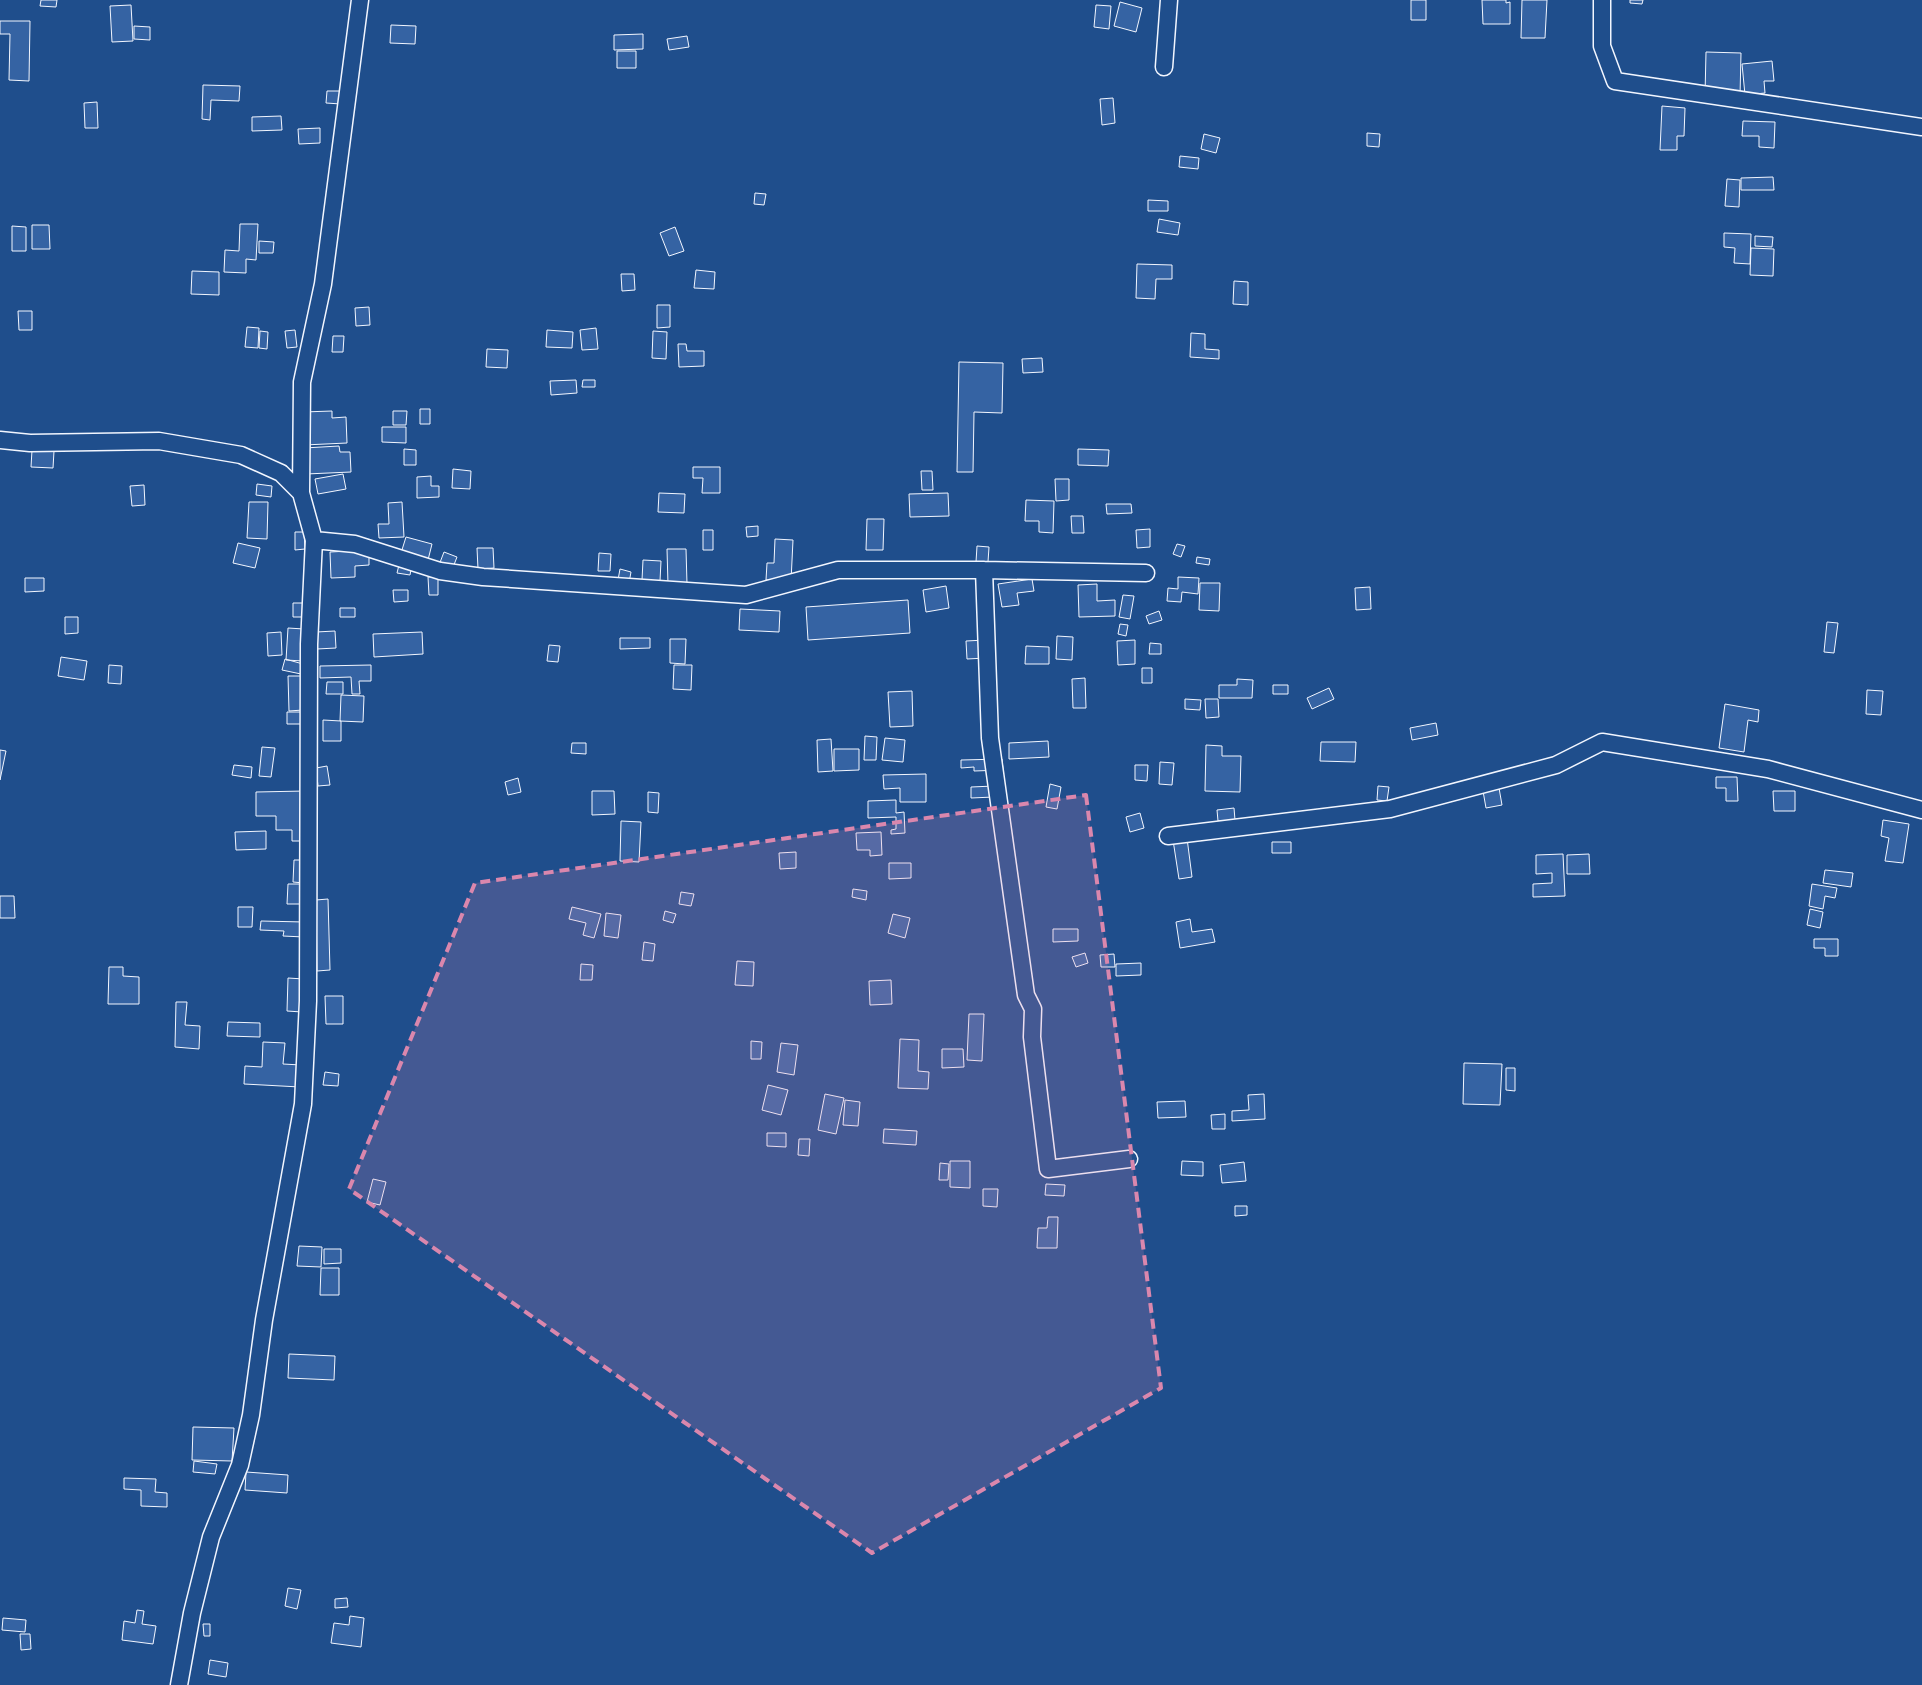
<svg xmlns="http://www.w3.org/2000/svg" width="1922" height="1685" font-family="Cabin,sans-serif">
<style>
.building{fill:#3563a3;stroke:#f2f6ff}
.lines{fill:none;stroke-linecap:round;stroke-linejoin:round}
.minor-casing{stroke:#f2f6ff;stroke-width:19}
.minor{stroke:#1f4e8c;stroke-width:16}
.marked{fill:#da87ad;fill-opacity:0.2;stroke:#da87ad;stroke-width:4;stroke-dasharray:10 6;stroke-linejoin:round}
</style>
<rect width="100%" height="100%" fill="#1f4e8c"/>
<!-- building -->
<path class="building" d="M41,0h16l-1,7 -16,-1z
M1411,0h15v20h-15z
M1482,0h24v3l4,-1v22h-27z
M1522,0h25l-2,38h-24z
M1630,0h13l-1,4 -12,-1z
M1120,2l22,6 -6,24 -22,-6z
M131,5l2,36 -21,1 -2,-36z
M1096,5l15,1 -2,23 -15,-2z
M0,21h30l-1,60 -20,-1 1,-46h-10z
M391,25l25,1 -1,18 -25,-1z
M134,26l16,1v13l-16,-1z
M643,34v15l-29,1v-15z
M687,36l2,11 -20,3 -2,-11z
M617,51h19v17h-19z
M1706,52l35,1 -1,43 -35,-1z
M1772,61l2,20h-10l1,12 -20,2 -3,-31z
M203,85l37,1 -1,15 -28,-1 -1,20 -8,-1z
M327,91h15l-1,13 -15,-1z
M1113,98l2,25 -13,2 -2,-26z
M97,102l1,26h-13l-1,-25z
M1662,106l23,2 -1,28h-7v14h-17z
M281,116l1,14 -30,1v-14z
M1743,121l32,1 -1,26 -15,-1v-11h-17z
M320,128v15l-21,1 -1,-15z
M1367,133l13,1 -1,13 -12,-1z
M1204,134l16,4 -4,15 -15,-4z
M1180,156l19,2 -1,11 -19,-2z
M1773,177l1,13h-33v-12z
M1727,179l13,1 -1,27 -14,-1z
M755,193l11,1 -2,11 -10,-1z
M1148,200l20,1v10h-20z
M1159,219l21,4 -2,12 -21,-3z
M240,224h18l-2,36 -10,-1v14l-22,-1 1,-22 14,1z
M32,225h17l1,24h-18z
M12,226l14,1v24h-14z
M675,227l9,24 -15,5 -9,-23z
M1724,233l27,1 -1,30 -16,-1 1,-15 -11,-1z
M1755,236l18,1 -1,10 -17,-1z
M259,241l15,1 -1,11h-14z
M1751,248l23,1 -1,27 -23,-1z
M1137,264l35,1v14h-16l-1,20 -19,-1z
M696,270l19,2 -1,17 -20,-1z
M192,271l27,1v23l-28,-1z
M621,274h13l1,16 -13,1z
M1234,281l14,1v23l-15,-1z
M657,305h13v22l-13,1z
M369,307l1,18 -14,1 -1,-18z
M18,311h14v19h-13z
M247,327l12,1 -1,20 -13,-1z
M596,328l2,21 -16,1 -2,-20z
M295,330l2,17 -10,1 -2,-17z
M547,330l26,2 -1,16 -26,-1z
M260,331l8,1 -1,17 -8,-1z
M653,331l14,1 -1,27 -14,-1z
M1191,333l14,1v15l14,1v9l-29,-2z
M333,336h11l-1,16h-11z
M678,344h8l1,7h17v15l-25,1z
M487,349l21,1 -1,18 -21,-1z
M1042,358l1,14 -20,1 -1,-14z
M959,362l44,1 -1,50 -28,-1 -1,60h-16z
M576,380l1,13 -26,2 -1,-14z
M583,380h12v7h-13z
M420,409h10v15h-10z
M332,411v7l14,-1 1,26 -43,2 -1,-33z
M393,411h14l-1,14h-13z
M382,427h24v16l-24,-1z
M339,446l1,6h10l1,20 -45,2 -2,-26z
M404,449l12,1v15h-12z
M1078,449l31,1 -1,16 -30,-1z
M32,450l22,1 -1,17 -22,-1z
M693,467h27v26h-18l1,-15h-10z
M453,469l18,2 -1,18 -18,-1z
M921,471h11l1,19h-11z
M343,474l3,15 -28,5 -3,-15z
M431,476v10h8v11l-22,1v-21z
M1055,479h14v21l-13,1z
M257,484l15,2 -1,11 -15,-2z
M144,485l1,20 -13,1 -2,-20z
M659,493l26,1 -1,19 -26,-1z
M948,493l1,23 -39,1 -1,-23z
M1026,500l28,1 -1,32 -14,-1v-11h-14z
M249,502h19l-1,37 -20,-1z
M402,502l2,35 -25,1 -1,-14h11l-1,-21z
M1106,504h25l1,9 -25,1z
M1071,516h12l1,17h-12z
M867,519h17l-1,31h-17z
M758,526v10l-11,1 -1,-10z
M1150,529v18l-13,1 -1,-18z
M703,530h10v20h-10z
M295,532h9l1,17 -10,1z
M406,537l26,7 -4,16 -27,-7z
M775,539l18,1 -2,41 -25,-1 1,-17h7z
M238,543l22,5 -5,20 -22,-5z
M1177,544l8,2 -4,11 -8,-3z
M977,546l12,1 -1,15h-12z
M477,548h16l1,20 -16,1z
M667,549h19l1,35 -19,1z
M369,550v15l-14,1v11l-24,1 -1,-26z
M444,552l13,5 -5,13 -13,-5z
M599,553l12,1 -1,17h-12z
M1197,557l13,2 -1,6 -13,-2z
M643,560l18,1 -1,20 -18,-1z
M400,561l12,3 -2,11 -13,-2z
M620,569l11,3 -2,11 -11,-3z
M438,576v19h-9l-1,-18z
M1178,577l21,1 -1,16 -16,-2 -1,10 -14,-1 1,-13 10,1z
M25,578h19v13l-19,1z
M1032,579l2,12 -17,2 2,12 -17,2 -4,-23z
M1200,583h20l-1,28 -20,-1z
M1097,584v17l18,-1v16l-36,1 -1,-32z
M946,586l3,22 -23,4 -3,-22z
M1370,587l1,22 -15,1 -1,-22z
M393,590h15v11l-14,1z
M1123,595l11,1 -4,23 -11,-2z
M908,600l2,33 -102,7 -2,-33z
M293,603h12l-1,14h-11z
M340,608h15v9h-15z
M740,609l40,2 -1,21 -40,-2z
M1159,611l3,9 -13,4 -3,-8z
M65,617h13v16l-13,1z
M1827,622l11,1 -4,30 -10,-1z
M1120,624l8,1 -2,11 -8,-2z
M288,628l16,1 -1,32 -17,-1z
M335,631l1,17 -19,1 -1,-17z
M281,632l1,23 -14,1 -1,-23z
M422,632l1,22 -49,3 -1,-23z
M1057,636l16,1 -1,23 -16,-1z
M620,638h30v10l-30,1z
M670,639h16l-1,25 -15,-1z
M985,640l1,18 -19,1 -1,-18z
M1135,640v24l-17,1 -1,-24z
M1150,643l11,1v10h-12z
M549,645l11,1 -2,16 -11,-1z
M1026,646l23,1v17h-24z
M61,657l26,4 -3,19 -26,-4z
M285,659l18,5 -2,10 -19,-4z
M109,665l13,1 -1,18 -13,-1z
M371,665v16h-12l1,13h-8l-1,-17 -31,1v-12z
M674,665h18l-1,25 -18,-1z
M1142,668h10v15h-10z
M288,676h14l1,34 -14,1z
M1085,678l1,30h-13l-1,-29z
M1237,679l16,1 -1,18h-33v-13h18z
M327,682h16v12h-17z
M1273,685h15v9h-15z
M1329,688l5,11 -22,10 -5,-11z
M1867,690l16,1 -2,24 -15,-1z
M912,691l1,35 -23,1 -2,-35z
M341,695l23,1 -1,26 -23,-1z
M1185,699l16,1 -1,10 -15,-1z
M1205,699h13l1,18 -13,1z
M1725,704l34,6 -1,12 -10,-2 -4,32 -25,-4z
M287,712h15v12h-15z
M323,720l18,1v20h-18z
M1436,723l2,12 -26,5 -2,-12z
M865,736l12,1 -1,23h-12z
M885,738l20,2 -2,22 -21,-2z
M831,739l2,32 -15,1 -1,-32z
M1048,741l1,16 -40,2v-16z
M1321,742h35l-1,20 -35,-1z
M572,743h14v11l-15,-1z
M1206,745l16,1v10h19l-1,36 -35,-1z
M262,747l13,1 -4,29 -12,-1z
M834,749h25v21l-25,1z
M0,750l6,1 -6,29z
M1002,759l1,11 -29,1v-4l-13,1v-8z
M1160,762l14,1 -2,22 -13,-1z
M234,765l18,2 -1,11 -19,-3z
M1135,765h13l-1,16 -12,-1z
M327,766l3,19 -12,1 -2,-18z
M926,774v28h-26v-14l-16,1 -1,-14z
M1716,777h21l1,24h-12v-13h-10z
M518,778l3,14 -13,3 -3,-13z
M1050,784l11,3 -4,22 -11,-2z
M994,786v11l-23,1v-11z
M1378,786l11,1 -2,14 -10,-1z
M1499,788l3,17 -16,3 -3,-17z
M305,791l1,50h-14v-11h-16v-14h-20v-24z
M592,791h22l1,23 -23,1z
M1773,791h22v20h-21z
M648,792l11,1 -1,20 -10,-1z
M896,800v13l8,-1 1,21 -14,1v-4l5,-1v-12l-28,1v-17z
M1234,808l1,12 -17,1 -1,-11z
M1140,813l4,15 -14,4 -4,-15z
M1883,820l26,4 -6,39 -18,-2 4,-23 -8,-2z
M621,821l20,1 -2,40 -19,-1z
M266,831v18l-30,1 -1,-18z
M881,832l1,23 -12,1v-6h-13l-1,-17z
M1187,838l5,39 -13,2 -6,-39z
M1272,842h19v11h-19z
M796,852v16l-16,1 -1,-16z
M1563,854l2,42 -32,1v-13l19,-1v-10l-16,1v-19z
M1589,854l1,20h-23v-19z
M294,860h11l-1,23 -11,-1z
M889,863h22v15l-22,1z
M1825,870l28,3 -2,14 -28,-4z
M288,884h17l-1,20h-17z
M1812,884l25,4 -2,10 -10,-2 -2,13 -14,-3z
M853,889l14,2 -1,9 -14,-3z
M681,892l13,2 -3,12 -12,-2z
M0,896h14l1,22h-15z
M328,899l2,71 -13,1 -1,-71z
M238,907h15l-1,20h-14z
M572,907l29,7 -7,24 -11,-3 3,-12 -17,-4z
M1810,909l13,3 -3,16 -13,-3z
M665,911l11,3 -3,9 -10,-3z
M606,913l15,2 -3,23 -14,-2z
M893,914l17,4 -5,20 -17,-5z
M1190,919l2,13 20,-3 3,13 -35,6 -4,-26z
M261,921l43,1v15l-21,-1 1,-5 -24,-1z
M1053,929h25v12l-25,1z
M1814,939h24v17h-13v-8h-11z
M644,942l11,2 -2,17 -11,-1z
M1085,953l3,10 -12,4 -4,-10z
M1114,954l1,13h-14l-1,-12z
M737,961l17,1 -1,24 -18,-1z
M1141,963v12l-25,1v-12z
M581,964l12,1 -1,15h-12z
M109,967h14v9l16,1v27h-31z
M288,978l16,1 -2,33 -15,-1z
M891,980l1,24 -22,1 -1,-24z
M325,996h18v28h-17z
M176,1002h11l-2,23 15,1 -1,23 -24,-2z
M969,1014h15l-2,47 -15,-1z
M228,1022l32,1v14l-33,-1z
M900,1039l19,1 -1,31 11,1 -1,17 -30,-1z
M751,1041l11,1 -1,17h-10z
M263,1042l22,1 -2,21 18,1 -1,22 -56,-3 1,-18 17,1z
M781,1043l17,2 -4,30 -17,-3z
M942,1049h21l1,18 -22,1z
M1464,1063l38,1 -2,41 -37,-1z
M1506,1068h9v23l-9,-1z
M325,1072l14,2 -1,12 -15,-1z
M768,1085l20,5 -7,25 -19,-5z
M825,1094l19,4 -8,36 -18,-4z
M1264,1094l1,25 -33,2v-10l17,-1 -1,-15z
M845,1100l15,2 -2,24 -15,-1z
M1185,1101l1,16 -28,1 -1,-16z
M1225,1114v15h-13l-1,-14z
M884,1129l33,2 -1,14 -33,-2z
M767,1133h19v14l-19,-1z
M799,1139h11l-1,17 -11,-1z
M950,1161h20v27l-20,-1z
M1182,1161l21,1v14l-22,-1z
M1244,1162l2,19 -24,2 -2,-18z
M940,1163l9,1 -1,16h-9z
M373,1179l13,3 -6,23 -13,-3z
M1046,1184l19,1 -1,11 -19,-1z
M983,1189h15l-1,18 -14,-1z
M1235,1206h12v9l-12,1z
M1048,1217h10l-1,31h-20l1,-20h9z
M299,1246l23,1 -1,20 -24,-1z
M324,1249h17v14l-17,1z
M321,1268h18v27h-19z
M289,1354l46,2 -1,24 -46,-2z
M193,1427l41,1 -2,33 -40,-1z
M194,1461l23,3 -2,10 -22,-2z
M246,1472l42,3 -1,18 -42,-3z
M124,1478l32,1 -1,13 12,1v14l-26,-1v-16l-17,-1z
M288,1588l13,2 -4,19 -12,-3z
M347,1598l1,9 -13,1v-9z
M137,1610l7,1 -2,13 14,2 -3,18 -31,-4 2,-19 11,2z
M350,1616l14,2 -3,29 -30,-4 3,-20 15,2z
M3,1618l23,2 -1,12 -23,-2z
M203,1624h7v12h-6z
M20,1634h10l1,15 -10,1z
M210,1660l18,3 -2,14 -18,-3z"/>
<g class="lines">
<defs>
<path id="minor" d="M1602,0v46l13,35 307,46
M1164,67l5,-67
M0,440l30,3 129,-2 82,14 40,18 20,20 13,47 -5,104 -1,357 -5,103 -39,216 -13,95 -11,50 -29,72 -19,76 -13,72
M301,493l1,-111 21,-98 37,-284
M314,540l41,4 85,27 43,6 263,18 92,-25h146l162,3
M984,570l6,168 36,257 7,14 -1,28 16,132 81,-10
M1168,836l222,-27 166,-44 46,-23 166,27 154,41"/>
</defs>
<!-- minor casing -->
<use href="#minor" class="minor-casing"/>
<!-- minor -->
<use href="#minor" class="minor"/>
</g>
<!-- marked area -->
<path class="marked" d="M1086,795l75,593 -289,165 -523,-364 126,-306z"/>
</svg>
